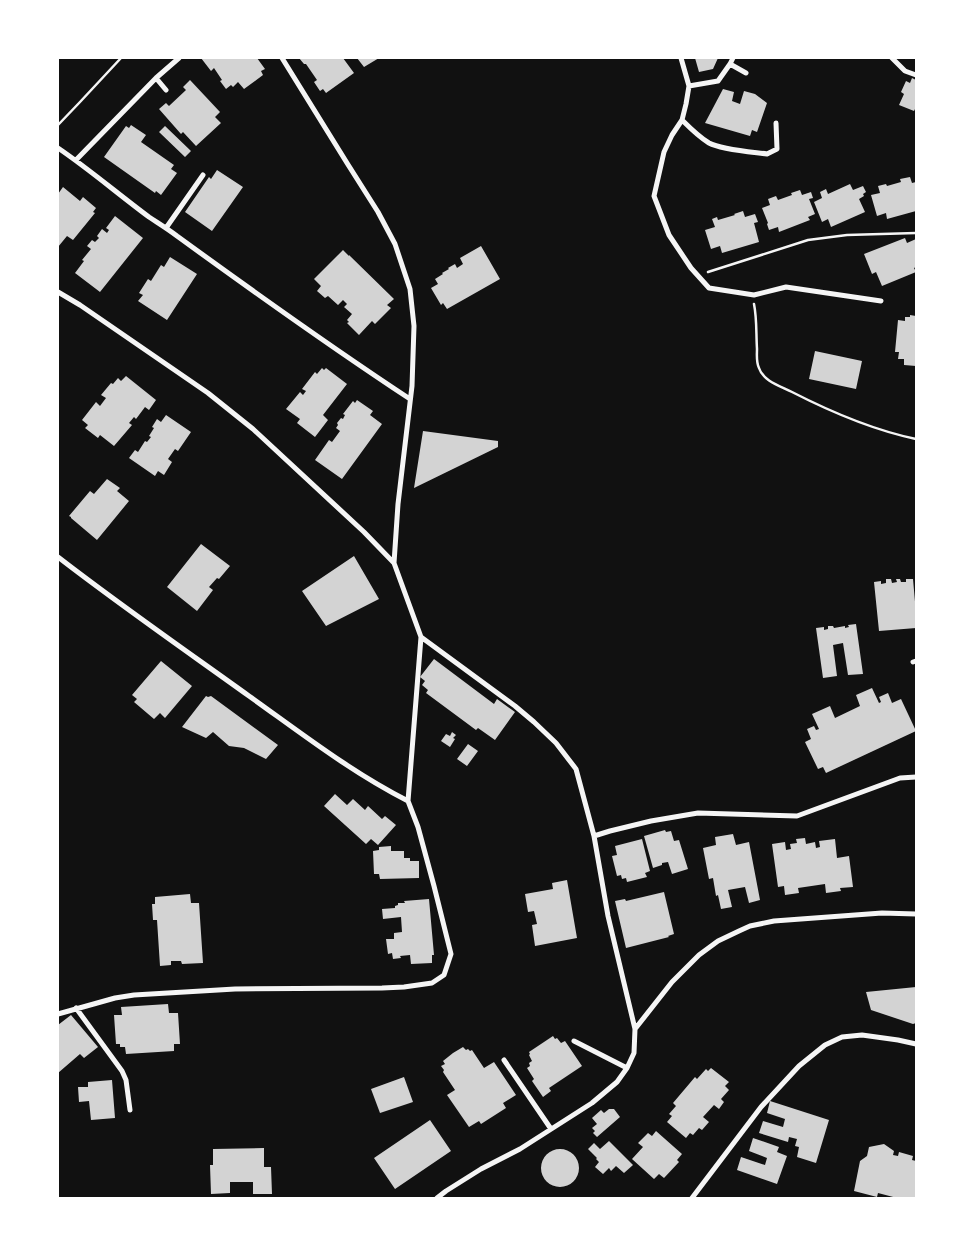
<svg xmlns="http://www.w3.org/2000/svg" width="974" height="1256" font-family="'Archivo Narrow',sans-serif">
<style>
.building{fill:#d3d3d3}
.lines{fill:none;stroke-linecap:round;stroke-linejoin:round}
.path{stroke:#f5f5f5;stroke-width:2.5}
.minor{stroke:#f5f5f5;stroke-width:5}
</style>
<rect width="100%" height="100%" fill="#111"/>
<!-- building -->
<path class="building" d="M201,58h56l8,11 -4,2 2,4 -19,14 -6,-7 -5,5 -2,-2 -5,4 -6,-8 2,-1 -8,-12 -3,3z
M299,58h44l11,15 -28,20 -3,-4 -3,2 -6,-9 3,-2 -11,-16h-2z
M357,58h22l-15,9z
M695,58h23l-5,11 -14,3z
M912,78l4,2v30l-1,-1 -1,2 -15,-6 5,-11 -3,-2 5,-11 4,2z
M190,80l30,32 -5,5 6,6 -25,23 -13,-14 -2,2 -22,-25 7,-6 3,3 17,-16 -3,-3z
M723,89l11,3 -2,9 8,3 4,-13 11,3 12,9 -10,29 -5,-2 -2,6 -45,-13z
M131,125l15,10 -5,7 33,23 -3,4 6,4 -16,22 -5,-4 -1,2 -51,-36 22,-31 3,2z
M165,126l26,25 -6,6 -26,-25z
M217,170l26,17 -31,44 -27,-19 24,-35 2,2z
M910,177l2,6 4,-1v29l-29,8 -1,-6 -9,3 -6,-21 9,-2 -2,-7 8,-2 1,2 14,-4 -1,-3z
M850,184l3,6 10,-4 3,6 -3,2 1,2 -5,3 6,13 -34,15 -3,-8 -6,3 -8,-20 8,-4 -2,-6 6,-3 2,5z
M63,187l17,14 3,-4 13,11 -3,4 2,1 -22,27 -6,-4 -9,11v-53z
M800,190l2,5 9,-3 2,6 -4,1 6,15 -7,3 2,3 -31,12 -1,-5 -9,3 -2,-6 1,-1 -6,-15 8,-3 -2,-6 8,-3 2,4 14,-5 -1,-2z
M743,211l2,6 10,-3 3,8 -4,1 5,19 -37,11 -2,-7 -9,3 -6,-19 10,-3 -3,-8 5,-2 1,3 17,-5 -1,-1z
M115,216l28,22 -43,54 -25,-19 9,-12 -2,-1 9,-11 -4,-3 5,-6 3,2 4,-4 -2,-2 5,-7 5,4 2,-3 -3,-2z
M905,238l2,5 9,-4v28l-2,1 2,4 -34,14 -6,-14 -4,2 -8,-20z
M481,246l19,33 -53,30 -4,-6 -2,2 -10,-17 7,-4 -3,-5 8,-5 -1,-1 7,-4 -1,-1 7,-4 2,4 6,-4 -3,-6z
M343,250l6,6v-1l45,44 -7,6 4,3 -16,16 -3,-3 -13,14 -12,-12 2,-1 -2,-2 5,-6 -8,-7 3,-3 -4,-4 -5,5 -10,-9 -3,2 -8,-7 4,-5 -7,-7z
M170,257l27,17 -30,46 -29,-19 5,-6 -4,-2 9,-14 3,2 10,-16 3,2z
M910,315l6,1v50l-12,-1v-6h-6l1,-7h-4l3,-32 7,1v-4h5z
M815,351l47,10 -6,28 -47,-10z
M322,368l2,2 2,-2 21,16 -24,31 5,5 -13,17 -18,-14 3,-4 -14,-10 14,-17 3,3 3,-4 -4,-2 13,-17 2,2z
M126,376l30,24 -7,10 -4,-3 -9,12 -2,-2 -5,6 3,2 -18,21 -14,-11 -2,3 -13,-10 3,-3 -6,-5 14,-18 4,4 6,-8 -5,-3 10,-12 2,1 5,-6 3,3z
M357,400l16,11 -3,4 12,9 -40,55 -27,-19 14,-20 3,2 8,-11 -4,-3 2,-3 -1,-2 4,-5 2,1 2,-4 -2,-1 10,-13 2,2z
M166,415l25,17 -13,19 -3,-2 -7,10 4,3 -8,13 -6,-4 -3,5 -26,-18 6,-8 3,2 7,-11 2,1 4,-5 -2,-1 5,-8 -2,-1 5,-8 4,3z
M423,431l75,10v6l-84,41z
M107,479l13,9 -3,3 12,10 -32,39 -26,-22v-1l-2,-1 21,-25 4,3z
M201,544l29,22 -11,13 -2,-1 -8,9 4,3 -16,21 -30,-24z
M354,556l25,43 -53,27 -24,-35z
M886,579h5l1,4 5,-1 -1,-3h4l1,3h5v-3h7l3,34v15l-37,3 -5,-49 7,-1v3l5,-1z
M856,624l7,50 -15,1 -5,-32 -10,2 4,31 -14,2 -7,-50 8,-1v3l4,-1v-3h5l1,2 11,-2v2l4,-1 -1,-2z
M434,659l60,45 3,-5 18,13 -20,28 -17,-12 -2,2 -50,-37 2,-3 -6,-5 3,-4 -5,-4z
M161,661l31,25 -27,32 -5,-5 -6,6 -20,-17 3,-3 -5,-4z
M872,688l7,15 2,-1 -2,-5 9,-4 4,10 9,-4 15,32 -90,42 -3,-6 -5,2 -13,-27 6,-3 -4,-10 7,-3 2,4 3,-1 -7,-15 18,-8 5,12 25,-12 -4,-11z
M206,696l2,1 3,-1 67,49 -12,14 -22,-11 -15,-2 -16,-14 -7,6 -24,-11z
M452,732l4,3 -3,3 2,1 -5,8 -9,-6 5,-7 4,2z
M468,744l10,7 -11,15 -10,-7z
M335,794l12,11 6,-6 12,11 3,-4 14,13 3,-3 11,9 -18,20 -7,-6 -5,5 -42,-38z
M665,830l1,2 5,-1 3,10 5,-1 9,29 -16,5 -4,-12 -6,1v2l-9,3 -9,-32z
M733,834l3,11 13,-3 11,58 -11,3 -4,-16 -17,3 4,17 -11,2 -3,-14 -2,1 -3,-18 -4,1 -6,-31 13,-3 -1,-8z
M805,838l1,6 9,-2 1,6 4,-1 -1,-6 16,-2 2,19 12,-2 4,31 -13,1 1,3 -15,2 -1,-9 -27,4 1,5 -14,2 -1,-9 -6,1 -6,-43 13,-2 1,8 5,-1 -1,-5 7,-1 -1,-4z
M642,839l8,32 -5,2 2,4 -20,5 -1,-4 -4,1 -1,-4 -4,1 -5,-20 5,-1 -2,-9z
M391,846v5h13v7h6v3h9v17l-39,1 -1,-5h-5l-1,-23 6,-1v-3z
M567,880l10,58 -42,8 -3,-21 5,-1 -3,-13 -6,1 -3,-18 28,-5 -1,-6z
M664,892l10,42 -6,2 1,1 -43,11 -11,-47 10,-2 1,2z
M190,894l1,9h8l4,60 -21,1 -1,-3h-10v4l-11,1 -3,-46h-4l-1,-16h3v-7z
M429,899l5,56h-2v8l-21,1 -1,-9 -10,1 1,2 -8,1 -1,-6 -4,1 -2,-15h8v-6l8,-1 -1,-15 -18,2 -1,-10 13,-1v-2l3,-1v-2h7l-1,-2z
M916,987v36l-3,1 -42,-14 -5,-18z
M168,1004l1,9h9l2,31h-6v7l-48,3 -1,-7h-5v-3h-4l-2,-29h8l-1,-8z
M71,1015l27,32 -14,11 -4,-4 -22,19v-48z
M553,1036l2,3 2,-1 4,5 4,-2 17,25 -33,22 2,3 -8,6 -11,-16 2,-2 -7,-11 3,-2 -1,-3 3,-2 -3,-6 1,-1 -1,-2z
M463,1047l3,3 2,-1 2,2 2,-1 12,18 10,-6 22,33 -13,8 3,5 -25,16 -2,-3 -10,6 -22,-32 8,-5 -12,-18 1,-2 -3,-4 4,-2 -2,-3 10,-8z
M711,1068l18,14 -4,4 4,4 -8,9 3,3 -5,7 -5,-4 -11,12 6,5 -7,8 -3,-2 -6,7 -3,-2 -4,5 -19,-16 5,-6 -3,-2 7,-8 -3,-3 22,-26 2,2 9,-10 2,2z
M404,1077l9,25 -33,11 -9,-24z
M112,1080l3,38 -24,2 -2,-19 -10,1 -1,-15h10v-5z
M770,1101l59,19 -13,43 -19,-6 2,-10 -4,-1 2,-7 -8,-2 -1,5 -29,-9 4,-12 20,6 2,-8 -18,-6z
M609,1109h5l6,8 -23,20 -4,-4 2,-2 -3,-3 5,-4 -5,-6 9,-8 3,3z
M430,1120l21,31 -56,38 -21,-31z
M656,1131l26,23 -5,6 2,2 -15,16 -5,-4 -5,5 -22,-20 11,-12 -5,-4 10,-10 4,3z
M753,1138l26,9 -2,5 10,4 -10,28 -40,-14 4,-13 24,8 2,-7 -18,-7z
M609,1141l24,24 -9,8 -8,-7 -5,5 -2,-3 -6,6 -8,-7 4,-5 -3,-3 1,-1 -9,-9 6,-6 6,6z
M884,1144l10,7 -1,4 5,1 1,-4 14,4 -1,4 4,1v37h-19l-19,-5 -1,4 -23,-6 6,-30 7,-5 2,-9z
M264,1148v19h7l1,27h-19v-12h-23v11l-19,1 -1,-29h3v-16z
M541 1168a19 19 0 1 1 38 0a19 19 0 1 1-38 0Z"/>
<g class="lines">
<!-- path -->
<path class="path" d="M58,125l22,-23 41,-44
M708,272l100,-32 39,-5 69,-2
M754,304c3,15 2,29 3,45 0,6 -1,13 2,19 4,13 21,18 33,24 39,20 81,38 124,47"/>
<!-- minor -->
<path class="minor" d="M282,58l65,105 31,49 17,32 15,45 4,37 -2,60 -14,118 -4,59 27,74 -13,164
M681,58l8,28 -3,18 -4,16 -10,15 -8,17 -10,44 15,39 22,33 18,20 45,7 32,-8 95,14
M892,58l13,13 11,4
M730,64l16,9
M156,78l10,12
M689,86l29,-5 12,-17 3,-6
M682,120c9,9 17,17 27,23 13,7 43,9 58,11l10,-5 -1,-26
M58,148c31,21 60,46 91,69 9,6 19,12 28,19 77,56 154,111 233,163
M76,160l80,-82 23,-20
M166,228l37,-53
M58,292l22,13 128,88 45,36 111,103 30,31
M58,557c62,48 127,93 191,139 52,37 102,76 159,105l10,26 16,59 17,68 -7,21 -12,8 -28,4 -22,1 -147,1 -101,6 -19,3 -57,16
M421,637l94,69 19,16 22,21 20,26 18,67 14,80 27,113 -1,24 -7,15 -10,14 -25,21 -72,46 -39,20 -35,22 -9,7
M913,662l3,-1
M594,836l16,-5 41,-10 47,-8 99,3 103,-38 16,-1
M76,1008l46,63 4,9 4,30
M635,1029l37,-47 27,-27 19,-14 21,-10 11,-5 24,-5 108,-8 34,1
M574,1041l53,27
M504,1060l47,69
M692,1198l69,-91 38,-41 26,-21 17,-8 20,-2 36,5 18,4"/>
</g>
<!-- border -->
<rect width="974" height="1256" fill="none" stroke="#ffffff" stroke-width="118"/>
</svg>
